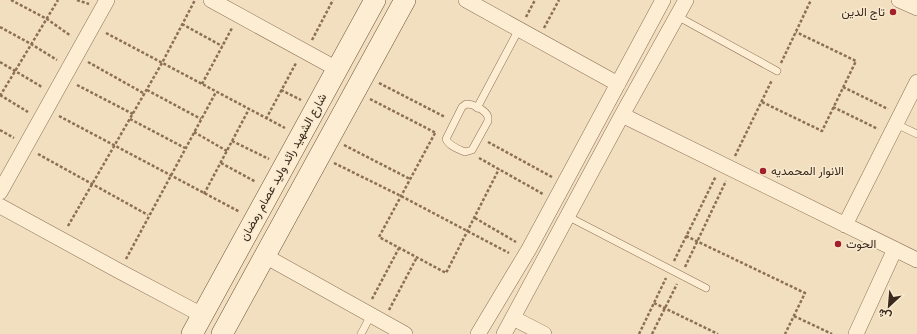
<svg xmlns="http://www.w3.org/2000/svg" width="917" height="334" font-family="'Roboto Serif',Vazirmatn,serif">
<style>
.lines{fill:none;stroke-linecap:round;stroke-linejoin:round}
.lane-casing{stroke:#8c6f56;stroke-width:8}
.street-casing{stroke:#8c6f56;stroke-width:16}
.secondary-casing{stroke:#6e5039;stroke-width:22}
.path{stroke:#8c6f56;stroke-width:2.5;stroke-dasharray:3 2;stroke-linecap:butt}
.lane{stroke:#fcedd3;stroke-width:7}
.street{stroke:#fcedd3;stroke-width:15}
.secondary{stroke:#fcedd3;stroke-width:21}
.poi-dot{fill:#a1202b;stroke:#f8eacf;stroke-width:1.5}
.labels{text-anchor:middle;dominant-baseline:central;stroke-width:3;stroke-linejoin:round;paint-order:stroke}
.poi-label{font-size:12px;fill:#3a281c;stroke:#f8eacf;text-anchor:start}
.street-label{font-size:12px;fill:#3a281c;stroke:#f8eacf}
</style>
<rect width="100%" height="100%" fill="#f2dfbf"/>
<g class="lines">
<defs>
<path id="lane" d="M677,16l100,55
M466,104c7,0 20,6 22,13v4l-16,29 -7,2c-7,-3 -16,-6 -19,-13l16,-32z
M477,108l42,-79
M896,124l21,10
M567,216l139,72
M361,334l10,-19"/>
<path id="street" d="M211,0l126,69
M466,0l152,84
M899,0l18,8
M622,115l295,145
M0,192l107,-192
M0,206l119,65 83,44
M845,225l72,-143
M265,256l140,78
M513,318l31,16
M478,334l51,-85 134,-249
M504,334l118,-219 64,-115
M856,334l39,-85"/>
<path id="secondary" d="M192,334l183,-334
M222,334l183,-334"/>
</defs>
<!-- lane casing -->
<use href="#lane" class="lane-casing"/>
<!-- street casing -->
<use href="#street" class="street-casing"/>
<!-- secondary casing -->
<use href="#secondary" class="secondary-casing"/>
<!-- path -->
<path class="path" d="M11,0l36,19 24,17
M77,0l12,4
M526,17l9,-17
M182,24l40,22
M0,27l31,17 26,16
M544,28l15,-28
M106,33l179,95
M312,40l21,-40
M0,62l42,25
M88,62l57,32
M781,63l30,-63
M379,83l66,34
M202,84l30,-56
M77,85l56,29
M843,87l45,22
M147,90l54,29
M281,90l20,10
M0,95l28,17
M0,96l58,-96
M370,99l66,34
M762,102l60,29 34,-70 -60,-29
M833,107l45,22
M59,116l181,96
M130,119l55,29
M266,119l30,-56
M0,130l14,8
M194,132l33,19
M435,133l-56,104 67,36 53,-104
M232,141l37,18
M488,142l64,35
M344,145l66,34
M38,154l110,61
M735,156l37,-76
M479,158l64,36
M221,163l35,19
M334,163l67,33 108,57
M204,194l45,-85
M475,218l41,24
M68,226l94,-163 33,-63
M686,236l119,57 -20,41
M126,259l90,-167
M674,261l42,-85
M685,267l41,-86
M372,299l27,-51
M654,303l64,31
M389,310l28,-53
M794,316l38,18
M639,334l27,-56
M652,334l25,-50"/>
<!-- lane -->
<use href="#lane" class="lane"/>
<!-- street -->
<use href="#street" class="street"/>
<!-- secondary -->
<use href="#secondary" class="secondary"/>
</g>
<!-- markers -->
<g class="poi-dot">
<circle cx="893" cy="12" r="4"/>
<circle cx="763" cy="171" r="4"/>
<circle cx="838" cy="244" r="4"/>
</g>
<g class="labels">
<!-- poi labels -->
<g class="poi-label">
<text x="885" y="12" text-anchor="end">تاج الدين</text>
<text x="771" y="171">الانوار المحمديه</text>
<text x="846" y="244">الحوت</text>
</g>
<!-- street labels -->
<g class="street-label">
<text transform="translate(283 167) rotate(-61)">شارع الشهيد رائد وليد عصام رمضان</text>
</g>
</g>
<!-- north arrow -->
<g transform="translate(889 306) rotate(206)" stroke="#f8eacf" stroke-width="3" paint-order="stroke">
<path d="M0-3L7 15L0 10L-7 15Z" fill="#3a281c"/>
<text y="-6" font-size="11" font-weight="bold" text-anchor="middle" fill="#3a281c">ش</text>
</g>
</svg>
